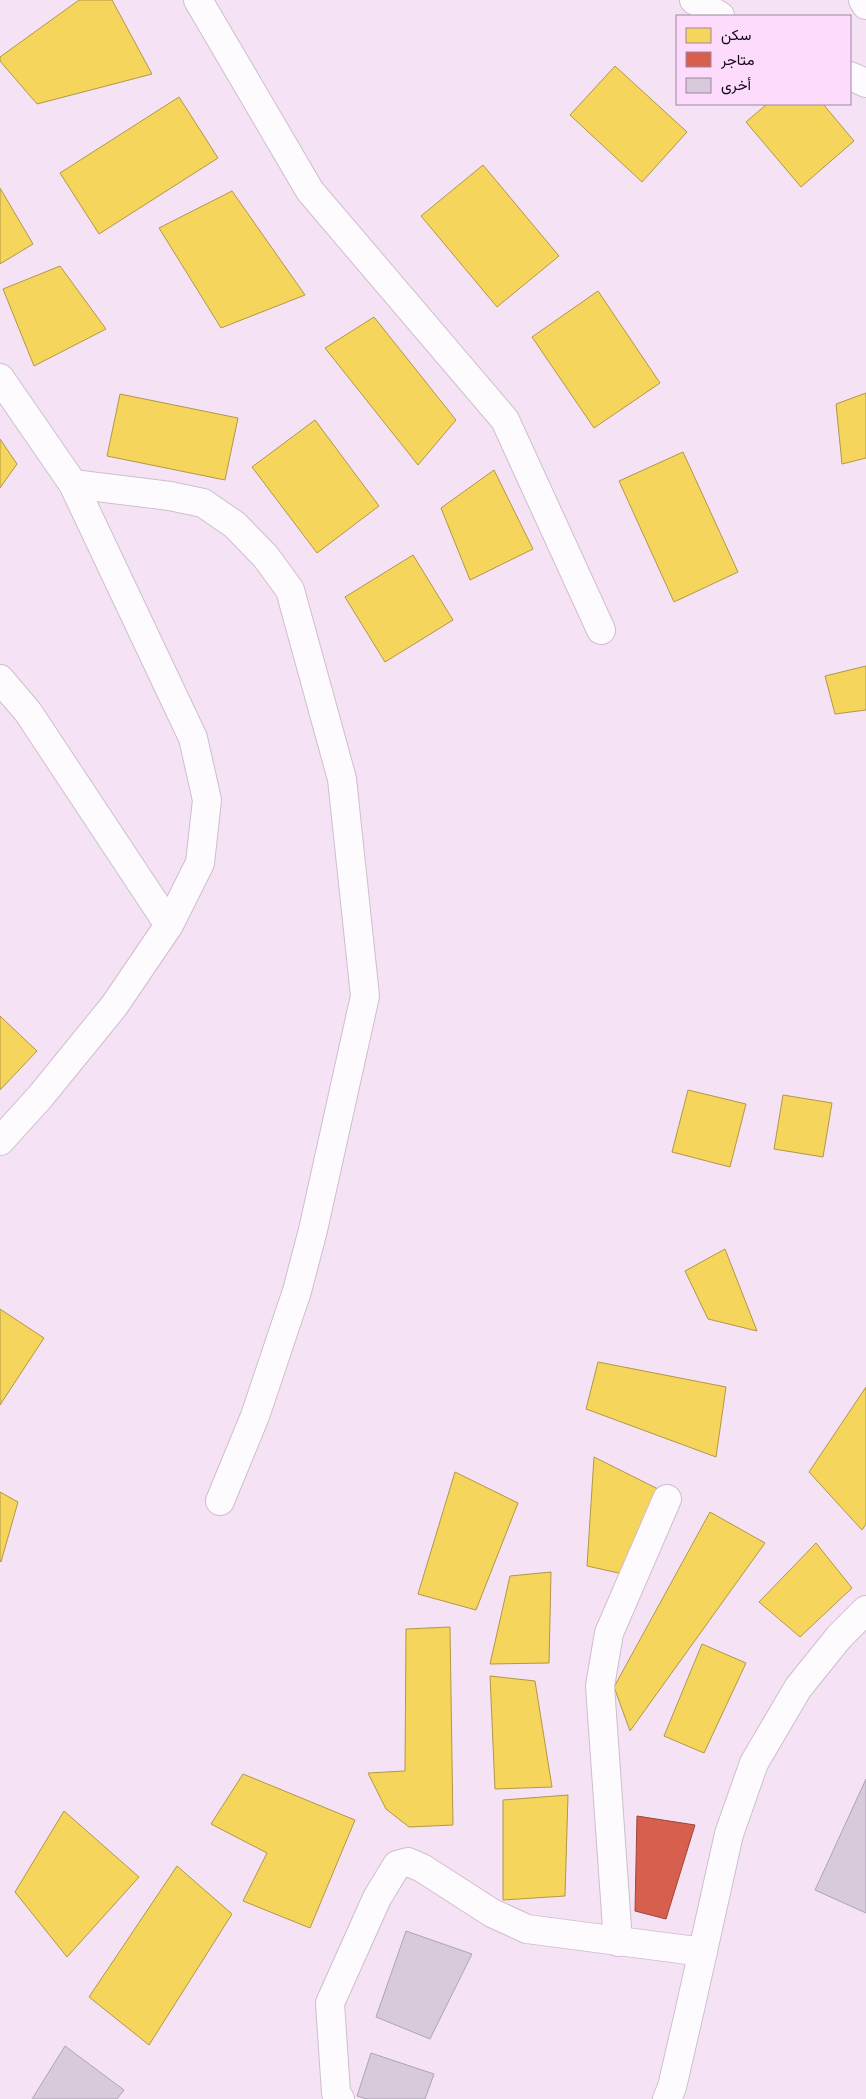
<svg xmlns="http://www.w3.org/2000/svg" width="866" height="2099" font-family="Jost,Vazirmatn,sans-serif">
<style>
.homes{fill:#f6d55c;stroke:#b29746}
.shops{fill:#d6604d;stroke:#9c453c}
.building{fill:#d6cadb;stroke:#afa3b4}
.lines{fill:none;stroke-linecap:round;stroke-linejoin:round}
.minor-casing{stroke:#cebece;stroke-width:30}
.tertiary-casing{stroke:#cebece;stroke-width:30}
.minor{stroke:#fefbfe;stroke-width:28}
.tertiary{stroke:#fefbfe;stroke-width:28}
</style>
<rect width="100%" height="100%" fill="#f5e3f5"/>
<!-- homes -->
<path class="homes" d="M79,0h33l40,74 -115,30 -37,-43v-4z
M615,66l72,66 -45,50 -72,-67z
M179,97l39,61 -119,76 -39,-61z
M767,104h56l31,37 -53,46 -55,-65z
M483,165l76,91 -62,51 -76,-91z
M0,188l33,56 -33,20z
M232,191l73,104 -84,33 -62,-100z
M60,266l46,63 -72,37 -31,-77z
M598,291l62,92 -66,45 -62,-91z
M374,317l82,103 -38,45 -93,-117z
M866,393v65l-24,6 -6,-60z
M120,394l118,24 -13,62 -118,-24z
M315,420l64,86 -62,47 -65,-86z
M0,439l17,25 -17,24z
M683,452l55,120 -64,30 -55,-121z
M494,470l39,79 -63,31 -29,-72z
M413,555l40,65 -68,42 -40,-65z
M866,666v44l-31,4 -10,-38z
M0,1016l37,35 -37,39z
M688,1090l58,14 -16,63 -58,-15z
M783,1095l49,8 -9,54 -49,-8z
M725,1249l32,82 -49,-12 -23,-48z
M0,1309l44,29 -44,67z
M598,1362l128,25 -10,70 -130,-48z
M866,1387v137l-4,6 -53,-58z
M594,1457l64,32 -35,85 -36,-8z
M455,1472l63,31 -42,107 -58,-16z
M0,1492l18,10 -17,60 -1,-1z
M710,1512l55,31 -135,188 -16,-44z
M816,1543l36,45 -52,49 -41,-35z
M551,1572l-2,91 -59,1 20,-88z
M450,1627l3,198 -44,2 -23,-18 -18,-36 37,-2 1,-142z
M702,1644l44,19 -42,90 -40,-17z
M490,1676l45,5 17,106 -57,2z
M243,1774l112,46 -45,108 -67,-27 24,-48 -56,-29z
M568,1795l-3,101 -62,4v-100z
M64,1811l75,66 -72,80 -52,-65z
M177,1866l55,48 -83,131 -60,-48z"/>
<!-- shops -->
<path class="shops" d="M637,1816l58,9 -29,94 -31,-8z"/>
<!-- building -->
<path class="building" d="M866,1779v134l-51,-23z
M406,1931l66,23 -42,85 -54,-22z
M65,2046l59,44 -7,9h-85z
M371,2053l63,21 -9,25h-58l-10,-3z"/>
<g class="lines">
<defs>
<path id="minor" d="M198,0l112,191 195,229 96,210
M694,0l26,16
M850,76l16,7
M0,378l73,106 120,254 14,62 -7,63 -31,62 -55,81 -74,91 -40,44
M73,484l97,12 33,7 32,22 31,32 24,33 52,189 23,217 -52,234 -16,61 -42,125 -35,85
M0,679l28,33 141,213
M618,1942l-18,-256 9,-53 58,-134
M340,2099l-4,-6 -6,-90 47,-105 20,-33 11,-3 14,6 70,45 35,16 176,23"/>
<path id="tertiary" d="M863,0l3,5
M667,2099l5,-12 18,-78 39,-175 25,-71 44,-75 41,-51 27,-27"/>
</defs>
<!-- minor casing -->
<use href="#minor" class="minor-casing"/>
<!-- tertiary casing -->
<use href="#tertiary" class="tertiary-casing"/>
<!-- minor -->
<use href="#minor" class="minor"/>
<!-- tertiary -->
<use href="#tertiary" class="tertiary"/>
</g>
<!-- legend -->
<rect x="676" y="15" width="175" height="90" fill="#fcdbfd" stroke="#9f86a0"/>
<rect x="686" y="28" width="25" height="15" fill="#f6d55c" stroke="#9f86a0"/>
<text x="721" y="40" font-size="15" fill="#130614">سكن</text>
<rect x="686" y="52" width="25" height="15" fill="#d6604d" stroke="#9f86a0"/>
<text x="721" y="65" font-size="15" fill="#130614">متاجر</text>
<rect x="686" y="78" width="25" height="15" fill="#d6cadb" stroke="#9f86a0"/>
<text x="721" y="90" font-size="15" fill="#130614">أخرى</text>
</svg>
